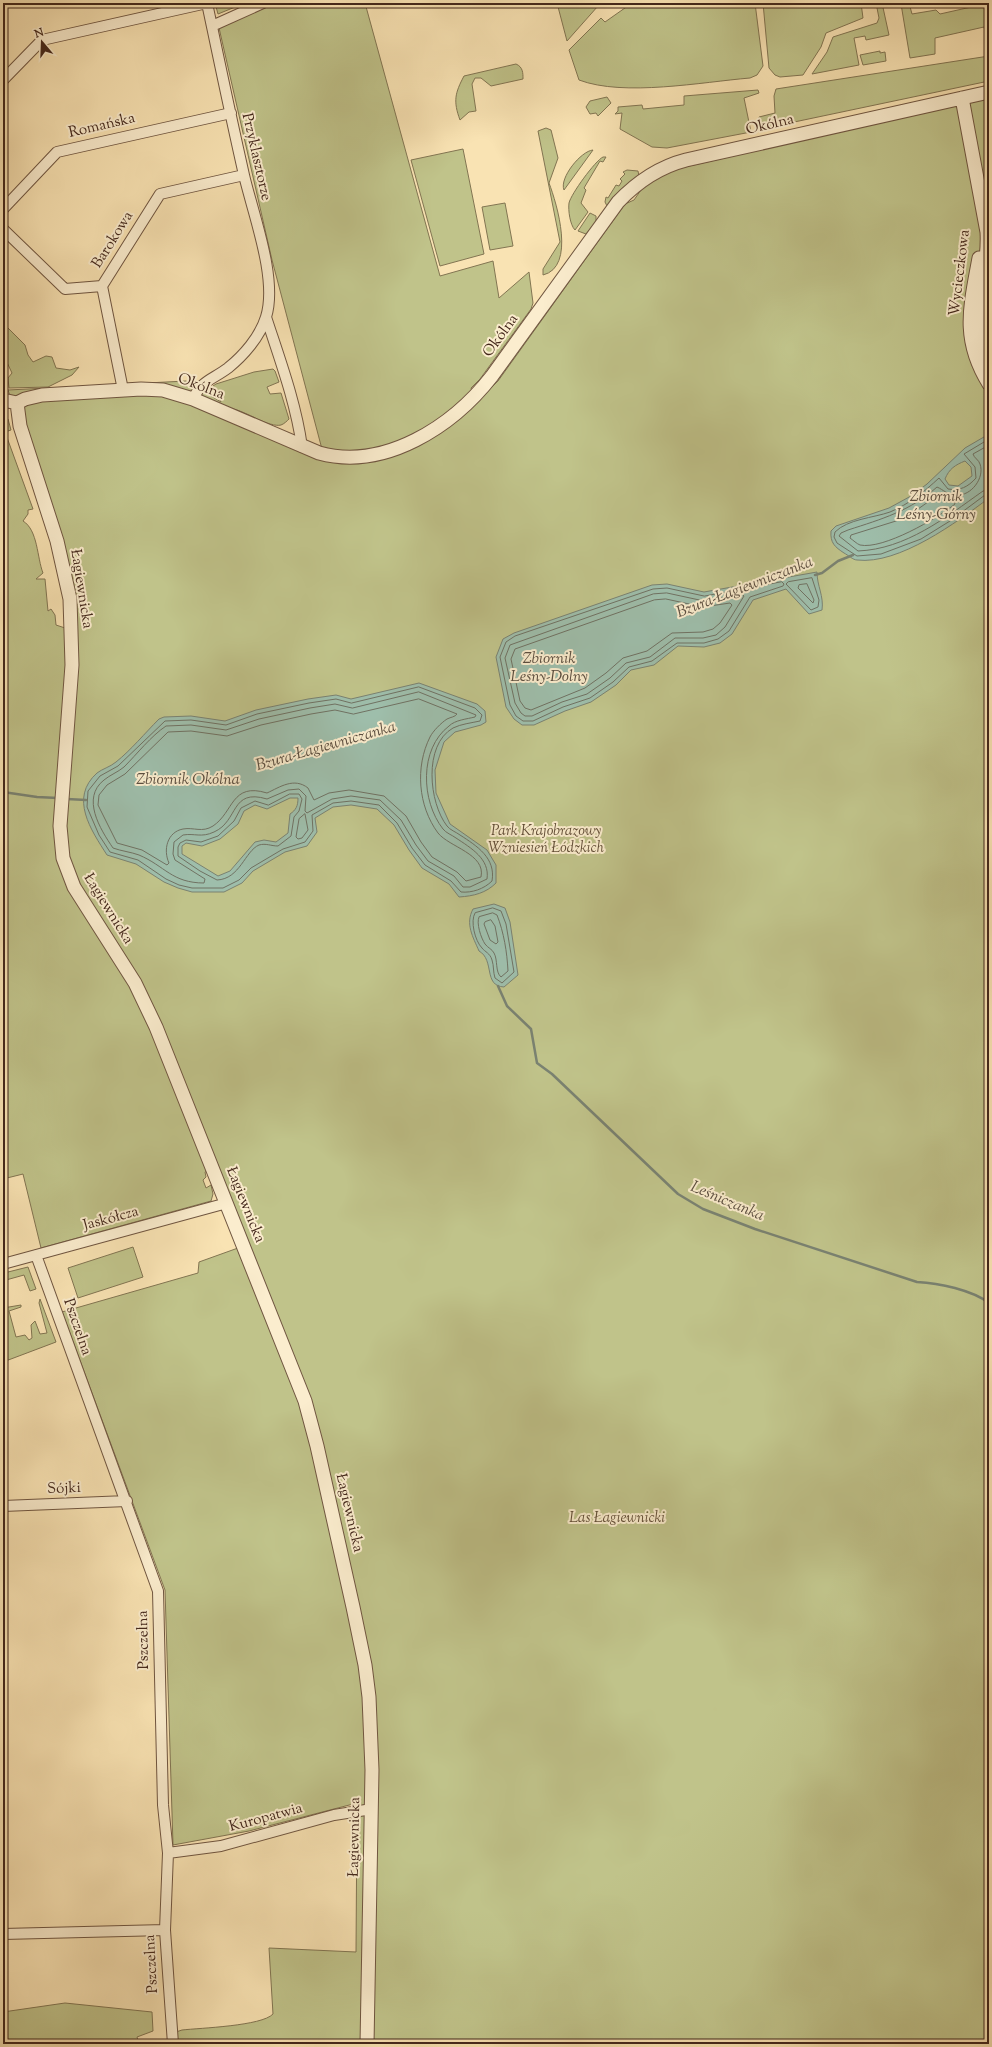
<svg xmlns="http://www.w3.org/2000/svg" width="992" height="2047" font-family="'Sorts Mill Goudy',serif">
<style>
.green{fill:#c0c38a;stroke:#827552}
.water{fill:#9ebeab;stroke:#7a8271;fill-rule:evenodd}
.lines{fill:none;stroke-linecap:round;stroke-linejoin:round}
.shore{stroke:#707263;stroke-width:1}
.stream{stroke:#7a8271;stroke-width:2.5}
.minor-casing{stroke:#705641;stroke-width:12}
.tertiary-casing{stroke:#705641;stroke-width:15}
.minor{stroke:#fbedce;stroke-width:10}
.tertiary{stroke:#fbedce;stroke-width:13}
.labels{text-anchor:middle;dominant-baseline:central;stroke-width:4;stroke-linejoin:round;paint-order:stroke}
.street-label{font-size:15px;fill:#43271b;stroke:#fbedce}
.park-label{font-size:15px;font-style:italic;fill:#624e37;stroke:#fbedce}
.water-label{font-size:16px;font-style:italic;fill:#5a4d3f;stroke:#fbedce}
</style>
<rect width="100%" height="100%" fill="#f9e3b3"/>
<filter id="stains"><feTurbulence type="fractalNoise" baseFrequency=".005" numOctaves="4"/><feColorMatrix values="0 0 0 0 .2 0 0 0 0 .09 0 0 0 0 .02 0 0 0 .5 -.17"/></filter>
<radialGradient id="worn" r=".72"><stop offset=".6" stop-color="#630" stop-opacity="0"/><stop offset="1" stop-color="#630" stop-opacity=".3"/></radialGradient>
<!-- green -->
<path class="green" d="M215,3h30l-27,11z
M256,3h109l75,273 53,-15 6,37 30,-26 4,31 -2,6 -51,70 -9,9 5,15 22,-22 127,-177 9,-4 16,-23 22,-7 317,-73v1947h-812l-1,-12 6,-2c18,-2 80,-4 91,-16l-4,-66 87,4 1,-149 -108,28 -76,14 -8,-255 -103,-278 136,-39 1,-11 39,-14 -31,-77 -2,1 1,5 -3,3 3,8 5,-3 2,9 -2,7 -170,47 -18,-74 -20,5v-765l5,5 3,11 -6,2 28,77 -5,1v4l-5,7c15,9 14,37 20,52l-7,6h9l3,32 3,-2 4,6 1,10 9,3 9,-39 -66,-199 178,-9 35,21 -8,-16 3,-2 38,-12 19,-3 2,2 4,11 -12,5 3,7 11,-1 8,26c-2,2 -5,5 -8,6 -11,3 -36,-14 -48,-16l78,45 12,-1 -51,-193 -55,-241z
M557,3h39l2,3 -31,35z
M632,3h123l8,63 -6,9 -7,3c-48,4 -126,19 -171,2l-10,-30 32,-32 4,4z
M763,3h98l2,15 -37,15 -5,14 -18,28 -23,2 -5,-2 -6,-7z
M876,3h6l7,32 -23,5 -1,-4 -11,2 5,27 -47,9 15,-22 6,-15 44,-14 2,-5z
M899,3h10l3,11 24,-4 4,4 49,-11v43l-5,-19 -49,11v16l-25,4 -9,-54z
M880,51v2l5,-1 1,9 -23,4 -3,-10z
M989,56v25l-228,48 -2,-12 16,-4 -1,-17 2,-7z
M516,64c7,3 7,9 7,15l-32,7 -10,-8h-6l-3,6 4,27 -7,1 -9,8c-7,-19 -5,-27 4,-44z
M758,90l1,3 -15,5 7,34 -84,16 -15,-1 -32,-18 2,-16 -7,1 3,-3v-4l24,-2 1,4 41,-4v-9z
M607,97l4,6 -13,13 -2,-3 -6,1 -4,-7 4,-6z
M546,128l5,2 7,28 -9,25c8,21 27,84 -6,92v-6l17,-27 -22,-111z
M463,149l21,105 -44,12 -29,-106z
M593,150l-29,40c-5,-12 17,-39 29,-40z
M603,157h3l-3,5 -3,-1 -16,27 2,2 -5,13 7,9 -13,18c-5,-5 -7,-20 -6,-27 2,-9 26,-42 34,-46z
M627,170l11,1 1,5 -32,30 -2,-4 1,-5 2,1 8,-13 3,1 3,-5 -2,-2 5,-5 -2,-2z
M505,203l8,43 -23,4 -8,-43z
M590,213l6,3v6l-10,12 -8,-3z
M3,323l22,22 3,10 5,7 13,-6 6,1 4,11 14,2 9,-3 -7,8 -24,12 -39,1 -1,-10 4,-5 -9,-19z
M133,1247l10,30 -65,21 -10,-30z
M28,1267l8,22 -6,2 -6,-16 -18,5 -2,-7z
M40,1299l16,43 -53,20v-54l18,-3v2l-12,4 7,26 9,-2 4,5 3,-2 -1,-13 4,-4 5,13 7,-1 -8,-30z
M65,2003l87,9 1,19 -16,6 2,7h-136v-32z"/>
<!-- water -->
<path class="water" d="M989,434v64c-32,24 -90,67 -132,62 -4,0 -9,-5 -13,-7 -9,-6 -14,-10 -13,-22l5,-5 53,-18 22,-12 16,-12 38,-36zM965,461l6,6 1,9 -14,10 -9,-1 -4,-6c4,-10 10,-14 20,-18z
M817,572c0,14 7,24 5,38l-13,4 -23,-25 -33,11 -21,34 -12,9 -16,4 -26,-1 -24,19 -23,5 -15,15 -25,17 -26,9 -31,14h-12l-8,-6 -8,-12 -10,-50 7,-18 11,-6 138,-48 15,-1 37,8z
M419,683l58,21 8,7 1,11 -5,3 -26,7 -11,10 -9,28 1,23 14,31 37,26 9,15v18c-10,10 -22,13 -37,14l-10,-13 -27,-16 -13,-18 -15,-25 -17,-16 -26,-4 -18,2 -18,11 2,14 -10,14 -22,6 -32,19 -11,12 -18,9h-32l-14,-4 -14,-6 -28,-18 -29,-9c-16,-25 -38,-57 -10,-82 5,-4 13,-6 19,-11 15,-12 29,-29 43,-43l5,-2 27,-1 34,5 31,-11 52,-11 28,-4 15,4zM290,798h8c0,8 -2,12 -8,16l-2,19 -12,9 -12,-2 -9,2 -25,29 -12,5 -36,-22v-8l4,-3 16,3 18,-7 18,-15 6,-13 11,-6 12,4z
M494,904l11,4 5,14 8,53 -14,12c-21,-1 -9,-27 -25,-36 -6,-14 -14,-27 -6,-42z"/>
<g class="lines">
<!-- shore -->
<path class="shore" d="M989,439l-25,15 11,13 1,11c-8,9 -16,13 -28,11l-9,-11c-15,14 -30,26 -49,34 -17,6 -42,7 -55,20l-1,5 3,6 20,13 24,-2 40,-15 29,-18 35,-26h4
M989,445l-16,9c1,4 6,6 7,10 5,14 -9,32 -23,31 -10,0 -13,-5 -20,-8 -27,24 -55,32 -89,43l-7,3 -2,3 19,15c48,-2 87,-33 125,-60l6,-1
M937,496l17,5 1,3c-17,14 -72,46 -95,41 -3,-1 -7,-5 -10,-7l1,-3 45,-14 22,-12z
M812,578l7,22 -1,7 -7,3 -25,-26 2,-2z
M782,582l2,2 -1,2 -33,11 -21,34 -11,8 -14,4h-27l-25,18 -23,6 -16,15 -23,16 -27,9 -30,14h-10l-7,-5 -6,-11 -10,-48 6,-15 9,-6 138,-47 14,-1 37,8z
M807,584l7,16 -1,3 -15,-15 1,-3z
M667,593l37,8 38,-7 2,2 -19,31 -9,8 -13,3h-28l-25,19 -24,6 -16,15 -23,16 -25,8 -30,14h-7l-4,-3 -6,-10 -10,-45 5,-13 143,-51z
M666,599l37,8 27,-4 2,2 -12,18 -7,6 -10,3 -31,1 -25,18 -24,7 -17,15 -21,15 -54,22 -6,-2 -5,-7 -9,-42 4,-10 139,-49z
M419,687l56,21 7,7 -2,6c-9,2 -19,3 -27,7 -30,17 -24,75 -6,98 3,4 9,6 13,9 17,11 36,23 32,46 -8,8 -20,12 -31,11l-10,-11 -26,-16 -13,-17 -15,-25 -18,-18 -28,-4 -18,2 -21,12 1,16 -8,11 -22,7 -32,19 -12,12 -16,8h-31l-13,-3 -13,-6 -28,-19 -28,-8 -11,-17 -12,-28 1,-16 12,-15 18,-10 47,-45 26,-1 35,5 31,-11 52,-11 27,-4 15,4z
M419,692l57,23 -1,2c-8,2 -20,3 -26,9 -30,23 -28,75 -6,103 3,4 9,6 13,9 15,10 34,21 31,41l-17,8h-7l-9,-11 -26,-15 -12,-16 -15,-25 -21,-20 -29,-4 -19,3 -25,14 -2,-2 1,-15 -7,-7 -11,1 -21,9c-37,-11 -28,22 -53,33 -13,6 -19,1 -31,3l-9,7 -1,12 2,6 30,19 -1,4c-32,0 -39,-17 -65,-28 -8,-3 -18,-4 -26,-7 -13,-19 -32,-50 -9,-68 6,-5 14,-8 20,-13 13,-13 27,-31 42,-41l25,-1 35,5 33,-11 51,-11 25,-4 17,4z
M419,699l38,15c-2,3 -6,3 -10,5 -6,4 -14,12 -17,18 -15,30 -12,69 8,96 11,14 48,21 43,44l-15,4 -9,-9 -25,-15 -11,-15 -15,-26 -22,-20 -35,-6 -20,3 -15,7 -6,-12c-14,-11 -28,-1 -41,5 -36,-11 -33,19 -54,33 -11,7 -19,1 -30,3 -16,3 -20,21 -14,34l-2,2 -25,-15 -25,-7 -19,-38 1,-10 8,-10 18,-11 43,-42 23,-1 36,5 34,-11 50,-11 24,-4 18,4z
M290,794h9l3,5 -3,12 -5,6 -3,19 -13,10c-7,0 -12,-3 -19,-1 -14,6 -19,34 -42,35l-17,-9 -22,-15v-9l2,-4 6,-3 15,2 17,-6 16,-15 7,-13 14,-7 13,4z
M305,814l3,16 -6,8 -4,1 -2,-2 3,-18z
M493,908l8,3 5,13 8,48 -12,11 -7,-5c-2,-6 -1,-12 -3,-18 -2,-7 -7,-8 -10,-12 -7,-7 -12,-27 -7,-35z
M493,913l4,2c7,18 10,37 11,56l-7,6c-6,-5 -3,-17 -7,-24 -2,-4 -6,-5 -9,-9 -4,-6 -9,-21 -6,-27z
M491,920l4,6 3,16 -2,2 -6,-4 -6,-16 1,-2z"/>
<!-- stream -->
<path class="stream" d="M815,575l7,-2 16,-12 15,-6
M3,792l34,5 21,1
M67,799l19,1
M498,986l9,20 24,23 6,34 15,11 126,120 25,15 52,20 162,53c22,1 55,8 72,21"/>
<defs>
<path id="minor" d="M212,26l51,-23
M3,80l39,-40 165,-37
M3,209l54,-57 174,-39
M3,229l62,60 37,-3
M266,317c14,43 30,86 36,130
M123,390l-21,-104 58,-92 84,-19
M193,399c9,-19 19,-19 35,-31 15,-12 32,-31 38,-51 12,-38 -13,-103 -22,-142 -13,-57 -25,-115 -37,-172
M36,1255l122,336 5,214 5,48 -3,77 8,114
M3,1264l224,-61
M3,1506l124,-5
M168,1853l53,-7 113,-31 38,-6
M3,1934l162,-4"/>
<path id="tertiary" d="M962,98l25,134c2,29 -7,57 -8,87 0,15 5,30 10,45
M979,258c-9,49 -18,81 10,126
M3,400l14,3 8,-4 17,-4 99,-6 22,1 30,9 126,54c66,18 134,-27 173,-77l126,-174c19,-20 41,-35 68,-42l303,-68
M17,403l3,23 37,115 13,58 2,66 -12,161 3,32 11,29 61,96 21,44 149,374 12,45 36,161 12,58 4,32 3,73 -5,274"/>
</defs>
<!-- minor casing -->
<use href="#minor" class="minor-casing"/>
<!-- tertiary casing -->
<use href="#tertiary" class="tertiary-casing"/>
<!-- minor -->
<use href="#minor" class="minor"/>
<!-- tertiary -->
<use href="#tertiary" class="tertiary"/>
</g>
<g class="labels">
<!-- street labels -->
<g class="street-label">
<text transform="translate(770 125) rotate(-13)">Okólna</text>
<text transform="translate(102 126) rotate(-13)">Romańska</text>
<text transform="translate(256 157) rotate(77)">Przyklasztorze</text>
<text transform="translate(113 240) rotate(-58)">Barokowa</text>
<text transform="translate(960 273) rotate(-83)">Wycieczkowa</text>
<text transform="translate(501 336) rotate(-54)">Okólna</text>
<text transform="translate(201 387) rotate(21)">Okólna</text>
<text transform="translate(81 589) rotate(81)">Łagiewnicka</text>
<text transform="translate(108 909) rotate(58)">Łagiewnicka</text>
<text transform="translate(245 1205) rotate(68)">Łagiewnicka</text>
<text transform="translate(111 1219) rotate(-15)">Jaskółcza</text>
<text transform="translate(77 1327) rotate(71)">Pszczelna</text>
<text transform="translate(64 1489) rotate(-2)">Sójki</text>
<text transform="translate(349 1513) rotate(77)">Łagiewnicka</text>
<text transform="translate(144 1640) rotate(-91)">Pszczelna</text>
<text transform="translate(266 1818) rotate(-15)">Kuropatwia</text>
<text transform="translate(355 1837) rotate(-89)">Łagiewnicka</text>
<text transform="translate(152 1964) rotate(-93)">Pszczelna</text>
</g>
<!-- park labels -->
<g class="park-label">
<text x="546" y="831">Park Krajobrazowy<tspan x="546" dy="17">Wzniesień Łódzkich</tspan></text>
<text x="617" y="1518">Las Łagiewnicki</text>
</g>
<!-- water labels -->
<g class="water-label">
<text x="936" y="497">Zbiornik<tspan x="936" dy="18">Leśny-Górny</tspan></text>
<text transform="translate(745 588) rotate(-21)">Bzura-Łagiewniczanka</text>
<text x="549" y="659">Zbiornik<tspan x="549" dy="18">Leśny-Dolny</tspan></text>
<text transform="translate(326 747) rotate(-16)">Bzura-Łagiewniczanka</text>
<text x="188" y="780">Zbiornik Okólna</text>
<text transform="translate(727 1202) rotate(23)">Leśniczanka</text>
</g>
</g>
<!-- margin -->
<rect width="992" height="2047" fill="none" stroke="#f9e3b3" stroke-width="16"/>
<rect x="4" y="4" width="984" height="2039" fill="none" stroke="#43271b" stroke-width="2"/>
<rect x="8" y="8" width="976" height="2031" fill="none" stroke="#43271b"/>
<!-- north arrow -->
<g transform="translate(42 42) rotate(341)" stroke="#fbedce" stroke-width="3" paint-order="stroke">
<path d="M0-3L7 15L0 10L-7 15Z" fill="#43271b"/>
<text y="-6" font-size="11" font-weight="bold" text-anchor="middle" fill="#43271b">N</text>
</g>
<rect width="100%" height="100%" filter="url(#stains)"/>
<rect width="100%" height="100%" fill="url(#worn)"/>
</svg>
